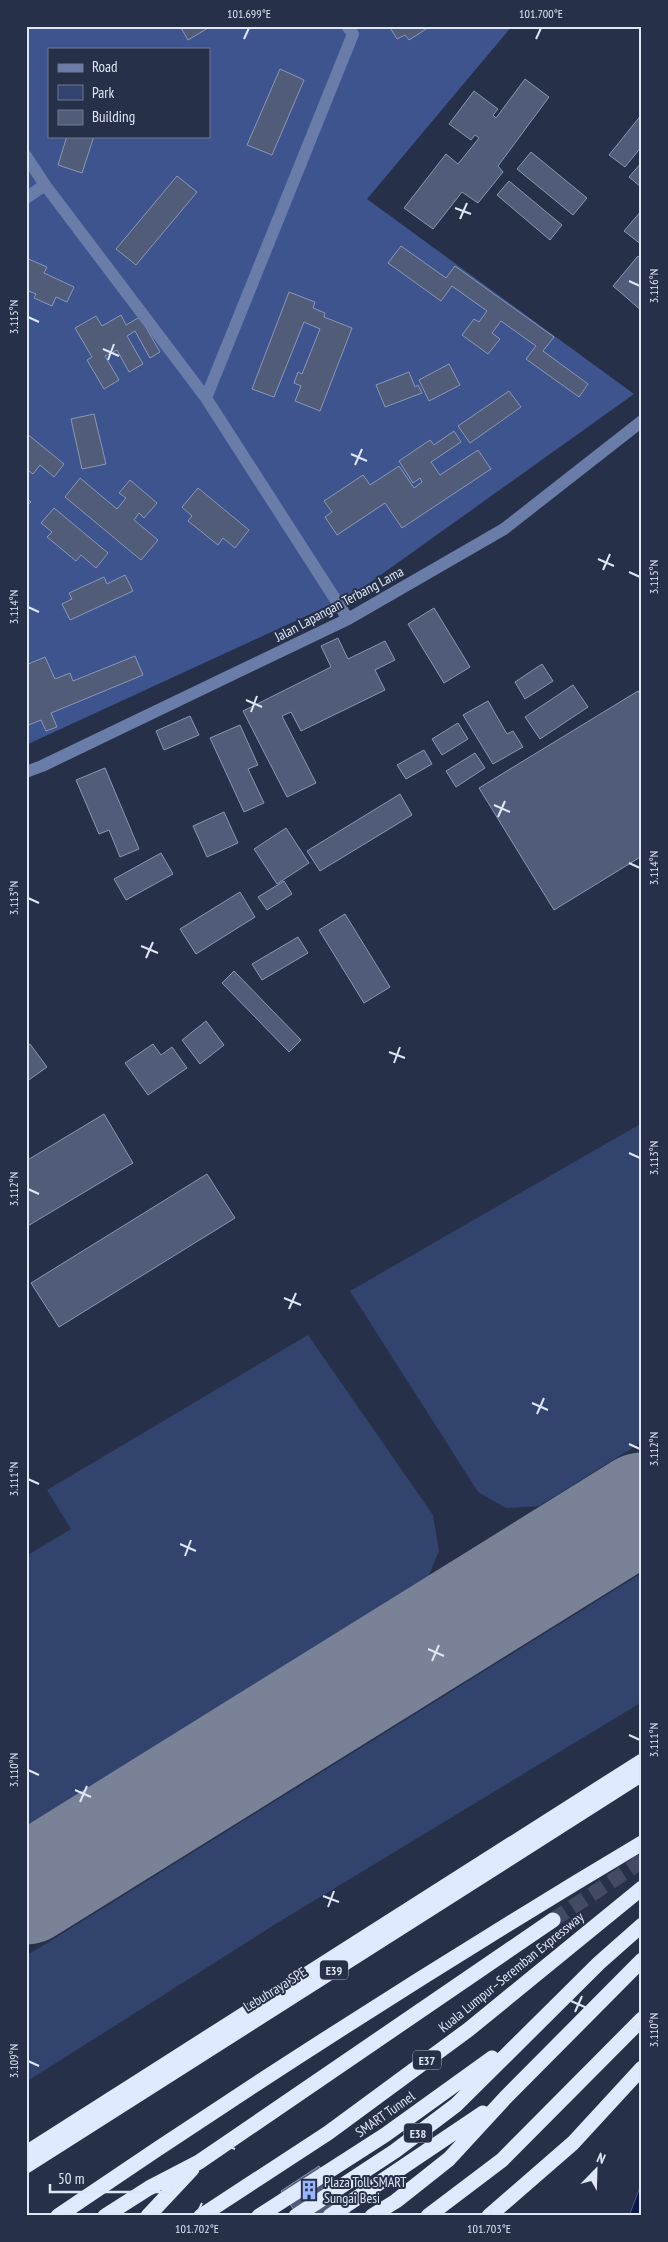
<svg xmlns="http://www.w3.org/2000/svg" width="668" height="2242" font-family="'PT Sans Narrow',sans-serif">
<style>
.green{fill:#32436e}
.forest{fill:#3e548e;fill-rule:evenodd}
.water{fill:#0a194d;stroke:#4a5680}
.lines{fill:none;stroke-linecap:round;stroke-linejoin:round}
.runway{stroke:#798297;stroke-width:109}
.building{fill:#505c78;stroke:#8a97b5}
.highway-tunnel{stroke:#424b63;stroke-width:15;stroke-dasharray:15 8;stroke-linecap:butt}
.minor{stroke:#6a7da9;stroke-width:12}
.highway{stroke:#dfe9ff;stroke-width:15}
.ticks{fill:none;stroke:#dfe6f6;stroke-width:2}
.labels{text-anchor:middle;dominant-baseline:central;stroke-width:4;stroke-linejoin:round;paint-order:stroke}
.shield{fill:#263049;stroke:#a8afc2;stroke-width:1}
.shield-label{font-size:12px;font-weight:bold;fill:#dfe6f6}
.street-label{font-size:14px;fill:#dfe6f6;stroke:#263049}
.poi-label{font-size:14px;fill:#dfe6f6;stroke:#263049;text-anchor:start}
.neatline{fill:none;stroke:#dfe6f6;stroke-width:2}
.ticks-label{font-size:12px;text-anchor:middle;fill:#dfe6f6}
</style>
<rect width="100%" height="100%" fill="#263049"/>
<!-- green -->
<path class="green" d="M642,1123v319l-103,64 -33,2 -28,-16 -128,-201z
M308,1335l125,180 6,36 -13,31 -400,249v-275l45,-27 -24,-39z
M642,1573v129l-368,223 -248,157v-126z"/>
<!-- forest -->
<path class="forest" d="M26,26h486l-145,173 267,195 -280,200 -328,151zM49,49h160v87h-160z"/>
<!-- water -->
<path class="water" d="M642,2182v34h-13z"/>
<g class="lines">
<!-- runway -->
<path class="runway" d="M26,1890l616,-383"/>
</g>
<!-- building -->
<path class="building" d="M180,26h27l1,2 -20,12z
M389,26h42l-22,14 -4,-5 -8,4z
M280,69l24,11 -32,75 -25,-10z
M525,79l24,18 -51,69 5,6 -25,31 -16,-11 -29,37 -29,-21 42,-54 12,10 21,-26 -4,-3 -4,5 -22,-16 25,-33 24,18 -5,6 3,3z
M642,114v32l-17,21 -16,-12z
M67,136h27l-12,37 -24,-8z
M531,152l56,46 -14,17 -56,-46z
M642,162v26l-13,-11z
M177,176l20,16 -61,73 -20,-16z
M509,181l53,44 -12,15 -53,-45z
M642,210v35l-18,-14z
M401,246l45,32 9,-12 99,71 -11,14 45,33 -9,13 -53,-38 10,-13 -35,-25 -9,12 8,6 -12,15 -26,-19 12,-16 5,3 8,-11 -35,-25 -11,15 -53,-38z
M638,256l4,3v52l-29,-25z
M26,258l21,9 -3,6 30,14 -7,15 -11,-5 -4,9 -18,-8 2,-4 -10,-4z
M289,292l26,10 -2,6 12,5 -1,4 28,11 -32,83 -25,-10 6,-15 -7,-3 4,-11 4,2 18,-45 -16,-7 -30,75 -22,-8z
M121,315l5,10 14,-8 20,35 -10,6 -15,-27 -8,5 16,28 -14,8 -12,-22 -12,6 14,24 -15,9 -17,-29 5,-3 -17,-29 21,-12 6,10z
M449,364l11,21 -31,16 -10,-21z
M409,372l6,15 3,-2 4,8 -37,14 -9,-22z
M509,391l12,16 -51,36 -12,-17z
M94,414l12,50 -24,5 -11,-50z
M454,431l7,11 -30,20 9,13 38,-25 13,19 -89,59 -17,-25 -48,32 -12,-18 7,-5 -8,-11 39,-26 7,10 29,-19 15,22 8,-6 -2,-4 -7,5 -14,-22 31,-21 4,5z
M26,433l38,31 -10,13 -14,-12 -7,9 -7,-5z
M80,478l37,31 9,-11 -7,-5 11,-13 27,23 -13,15 -5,-5 -5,7 24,20 -17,20 -76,-63z
M198,488l51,42 -14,18 -12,-10 -5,7 -30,-24 4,-5 -10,-9z
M26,497l5,5 -5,4z
M54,508l54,45 -12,15 -15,-13 -5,6 -29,-24 5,-5 -11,-9z
M125,575l8,16 -63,29 -8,-16 10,-5 -3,-6 35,-16 3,7z
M434,608l36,59 -26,16 -36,-59z
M338,638l10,21 37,-18 10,19 -20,10 10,20 -84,41 -10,-19 -9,4 34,67 -29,14 -44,-86 88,-44 -10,-21z
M135,656l8,19 -92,38 6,14 -11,4 -5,-11 -15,6v-61l19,-8 10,22 15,-6 3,8z
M542,664l11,17 -28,18 -10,-17z
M573,685l15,22 -48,32 -15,-22z
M638,691l4,6v159l-88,54 -75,-122z
M488,701l19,33 6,-3 10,16 -30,17 -30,-49z
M190,716l9,19 -35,15 -8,-19z
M458,723l10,16 -26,16 -10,-16z
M240,725l18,40 -10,4 16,34 -20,9 -34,-74z
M424,750l8,14 -26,15 -9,-14z
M475,753l10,15 -29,19 -10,-16z
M105,768l34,81 -19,8 -11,-27 -10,4 -23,-54z
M400,794l12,21 -92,56 -13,-20z
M224,812l14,31 -31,14 -14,-31z
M286,828l23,35 -32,21 -23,-35z
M161,853l12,21 -47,26 -12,-21z
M284,881l8,13 -25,16 -9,-13z
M240,892l15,25 -59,37 -16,-25z
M345,914l45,73 -26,16 -45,-73z
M298,937l10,16 -46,27 -10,-16z
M234,971l67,69 -12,12 -67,-69z
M206,1021l18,24 -24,19 -18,-24z
M30,1044l17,23 -21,15v-36z
M153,1044l8,11 11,-8 15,21 -39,27 -23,-32z
M104,1114l29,49 -107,64v-66z
M207,1174l28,44 -176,109 -28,-44z
M319,2166l33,50h-54l-17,-25z"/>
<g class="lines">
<!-- highway-tunnel -->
<path class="highway-tunnel" d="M553,1920l89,-59"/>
<!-- minor -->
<path class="minor" d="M26,156l19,29 161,213 142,221
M26,198l19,-13
M206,398l147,-364 -6,-8
M26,772l16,-6 306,-147 156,-90 138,-108"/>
<!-- highway -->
<path class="highway" d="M26,2153l616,-392
M26,2166l616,-392
M58,2216c191,-130 386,-255 584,-373
M105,2216l44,-28 50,-26 354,-242
M148,2216l44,-47
M201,2216l127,-83 140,-103 174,-142
M259,2216l126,-81 107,-77
M296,2216l99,-65 61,-46 143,-142 43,-38
M330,2216l153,-103
M372,2216l24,-15 53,-42 56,-61 137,-138
M428,2216l74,-56 140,-141
M489,2216l84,-73 69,-75"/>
</g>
<!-- ticks -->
<path class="ticks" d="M244,39l5,-11M536,39l5,-11M455,208l16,6M460,219l7,-16M629,281l11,5M28,317l11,5M103,349l16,7M108,360l6,-16M351,454l16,7M355,465l7,-16M598,559l16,7M603,570l7,-16M629,572l11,5M28,607l11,5M246,700l16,7M251,712l6,-16M494,805l16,7M498,817l7,-16M629,863l11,5M28,898l11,5M141,946l17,7M146,958l7,-16M389,1052l16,6M394,1063l6,-16M629,1153l11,5M28,1189l11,5M284,1298l17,7M289,1309l7,-16M532,1403l16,7M537,1414l7,-16M629,1444l11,5M28,1479l11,5M180,1544l16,7M185,1556l6,-16M428,1649l16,7M432,1661l7,-16M629,1735l11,5M28,1770l11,5M75,1790l16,7M80,1802l7,-16M323,1896l16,6M328,1907l6,-16M571,2001l16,7M575,2012l7,-16M629,2025l11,5M28,2061l11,5M218,2142l17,7M223,2153l7,-16M197,2214l5,-11M489,2214l5,-11"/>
<!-- icons -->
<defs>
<symbol id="building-bare" viewBox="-9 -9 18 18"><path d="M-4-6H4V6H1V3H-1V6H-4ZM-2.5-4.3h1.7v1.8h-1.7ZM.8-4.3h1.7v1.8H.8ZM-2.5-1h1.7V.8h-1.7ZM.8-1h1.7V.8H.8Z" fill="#98b6fd" stroke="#263049" stroke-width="2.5" paint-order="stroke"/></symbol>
</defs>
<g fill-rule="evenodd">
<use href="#building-bare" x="295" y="2176" width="28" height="28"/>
</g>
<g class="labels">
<!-- shield labels -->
<g class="shield">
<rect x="320" y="1960.5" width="28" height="19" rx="4"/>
<rect x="413" y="2050.5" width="28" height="19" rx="4"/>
<rect x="404" y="2123.5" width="28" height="19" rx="4"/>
</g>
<g class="shield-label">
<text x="334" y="1970">E39</text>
<text x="427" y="2060">E37</text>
<text x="418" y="2133">E38</text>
</g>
<!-- street labels -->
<g class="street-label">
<text transform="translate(339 604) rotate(-28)">Jalan Lapangan Terbang Lama</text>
<text transform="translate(511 1972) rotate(-39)">Kuala Lumpur–Seremban Expressway</text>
<text transform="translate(275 1989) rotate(-32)">Lebuhraya SPE</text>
<text transform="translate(385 2114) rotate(-35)">SMART Tunnel</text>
</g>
<!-- poi labels -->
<g class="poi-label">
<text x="324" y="2182">Plaza Toll SMART<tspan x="324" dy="16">Sungai Besi</tspan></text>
</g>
</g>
<!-- border -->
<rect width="668" height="2242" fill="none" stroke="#263049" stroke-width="55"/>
<!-- legend -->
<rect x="48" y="48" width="162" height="90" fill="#263049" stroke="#70798e"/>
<rect x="58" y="64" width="25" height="8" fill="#6a7da9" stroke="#70798e"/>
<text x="92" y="72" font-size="15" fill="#dfe6f6">Road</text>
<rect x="58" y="85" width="25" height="15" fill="#32436e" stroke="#70798e"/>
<text x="92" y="98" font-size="15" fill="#dfe6f6">Park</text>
<rect x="58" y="110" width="25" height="15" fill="#505c78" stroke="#70798e"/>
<text x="92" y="122" font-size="15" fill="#dfe6f6">Building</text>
<!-- north arrow -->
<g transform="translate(596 2170) rotate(23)" stroke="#263049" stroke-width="4" paint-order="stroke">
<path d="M0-4L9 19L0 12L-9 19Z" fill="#dfe6f6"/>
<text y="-8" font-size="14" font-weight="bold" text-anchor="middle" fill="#dfe6f6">N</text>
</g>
<!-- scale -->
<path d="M50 2184v8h121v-8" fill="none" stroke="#dfe6f6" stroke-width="2.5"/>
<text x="58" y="2184" font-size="15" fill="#dfe6f6" stroke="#263049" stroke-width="4" paint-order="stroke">50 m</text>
<rect x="28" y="28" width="612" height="2186" class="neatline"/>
<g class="ticks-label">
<text x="249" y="18">101.699°E</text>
<text x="541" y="18">101.700°E</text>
<text transform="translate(654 286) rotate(-90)" y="4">3.116°N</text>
<text transform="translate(14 317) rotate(-90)" y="4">3.115°N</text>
<text transform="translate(654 577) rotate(-90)" y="4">3.115°N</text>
<text transform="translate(14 607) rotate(-90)" y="4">3.114°N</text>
<text transform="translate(654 868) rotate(-90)" y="4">3.114°N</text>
<text transform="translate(14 898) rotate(-90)" y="4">3.113°N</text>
<text transform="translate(654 1158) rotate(-90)" y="4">3.113°N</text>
<text transform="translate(14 1189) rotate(-90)" y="4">3.112°N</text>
<text transform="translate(654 1449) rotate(-90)" y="4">3.112°N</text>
<text transform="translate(14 1479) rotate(-90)" y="4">3.111°N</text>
<text transform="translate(654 1740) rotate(-90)" y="4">3.111°N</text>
<text transform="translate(14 1770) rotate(-90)" y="4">3.110°N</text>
<text transform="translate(654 2030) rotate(-90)" y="4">3.110°N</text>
<text transform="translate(14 2061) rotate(-90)" y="4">3.109°N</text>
<text x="197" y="2233">101.702°E</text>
<text x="489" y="2233">101.703°E</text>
</g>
</svg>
